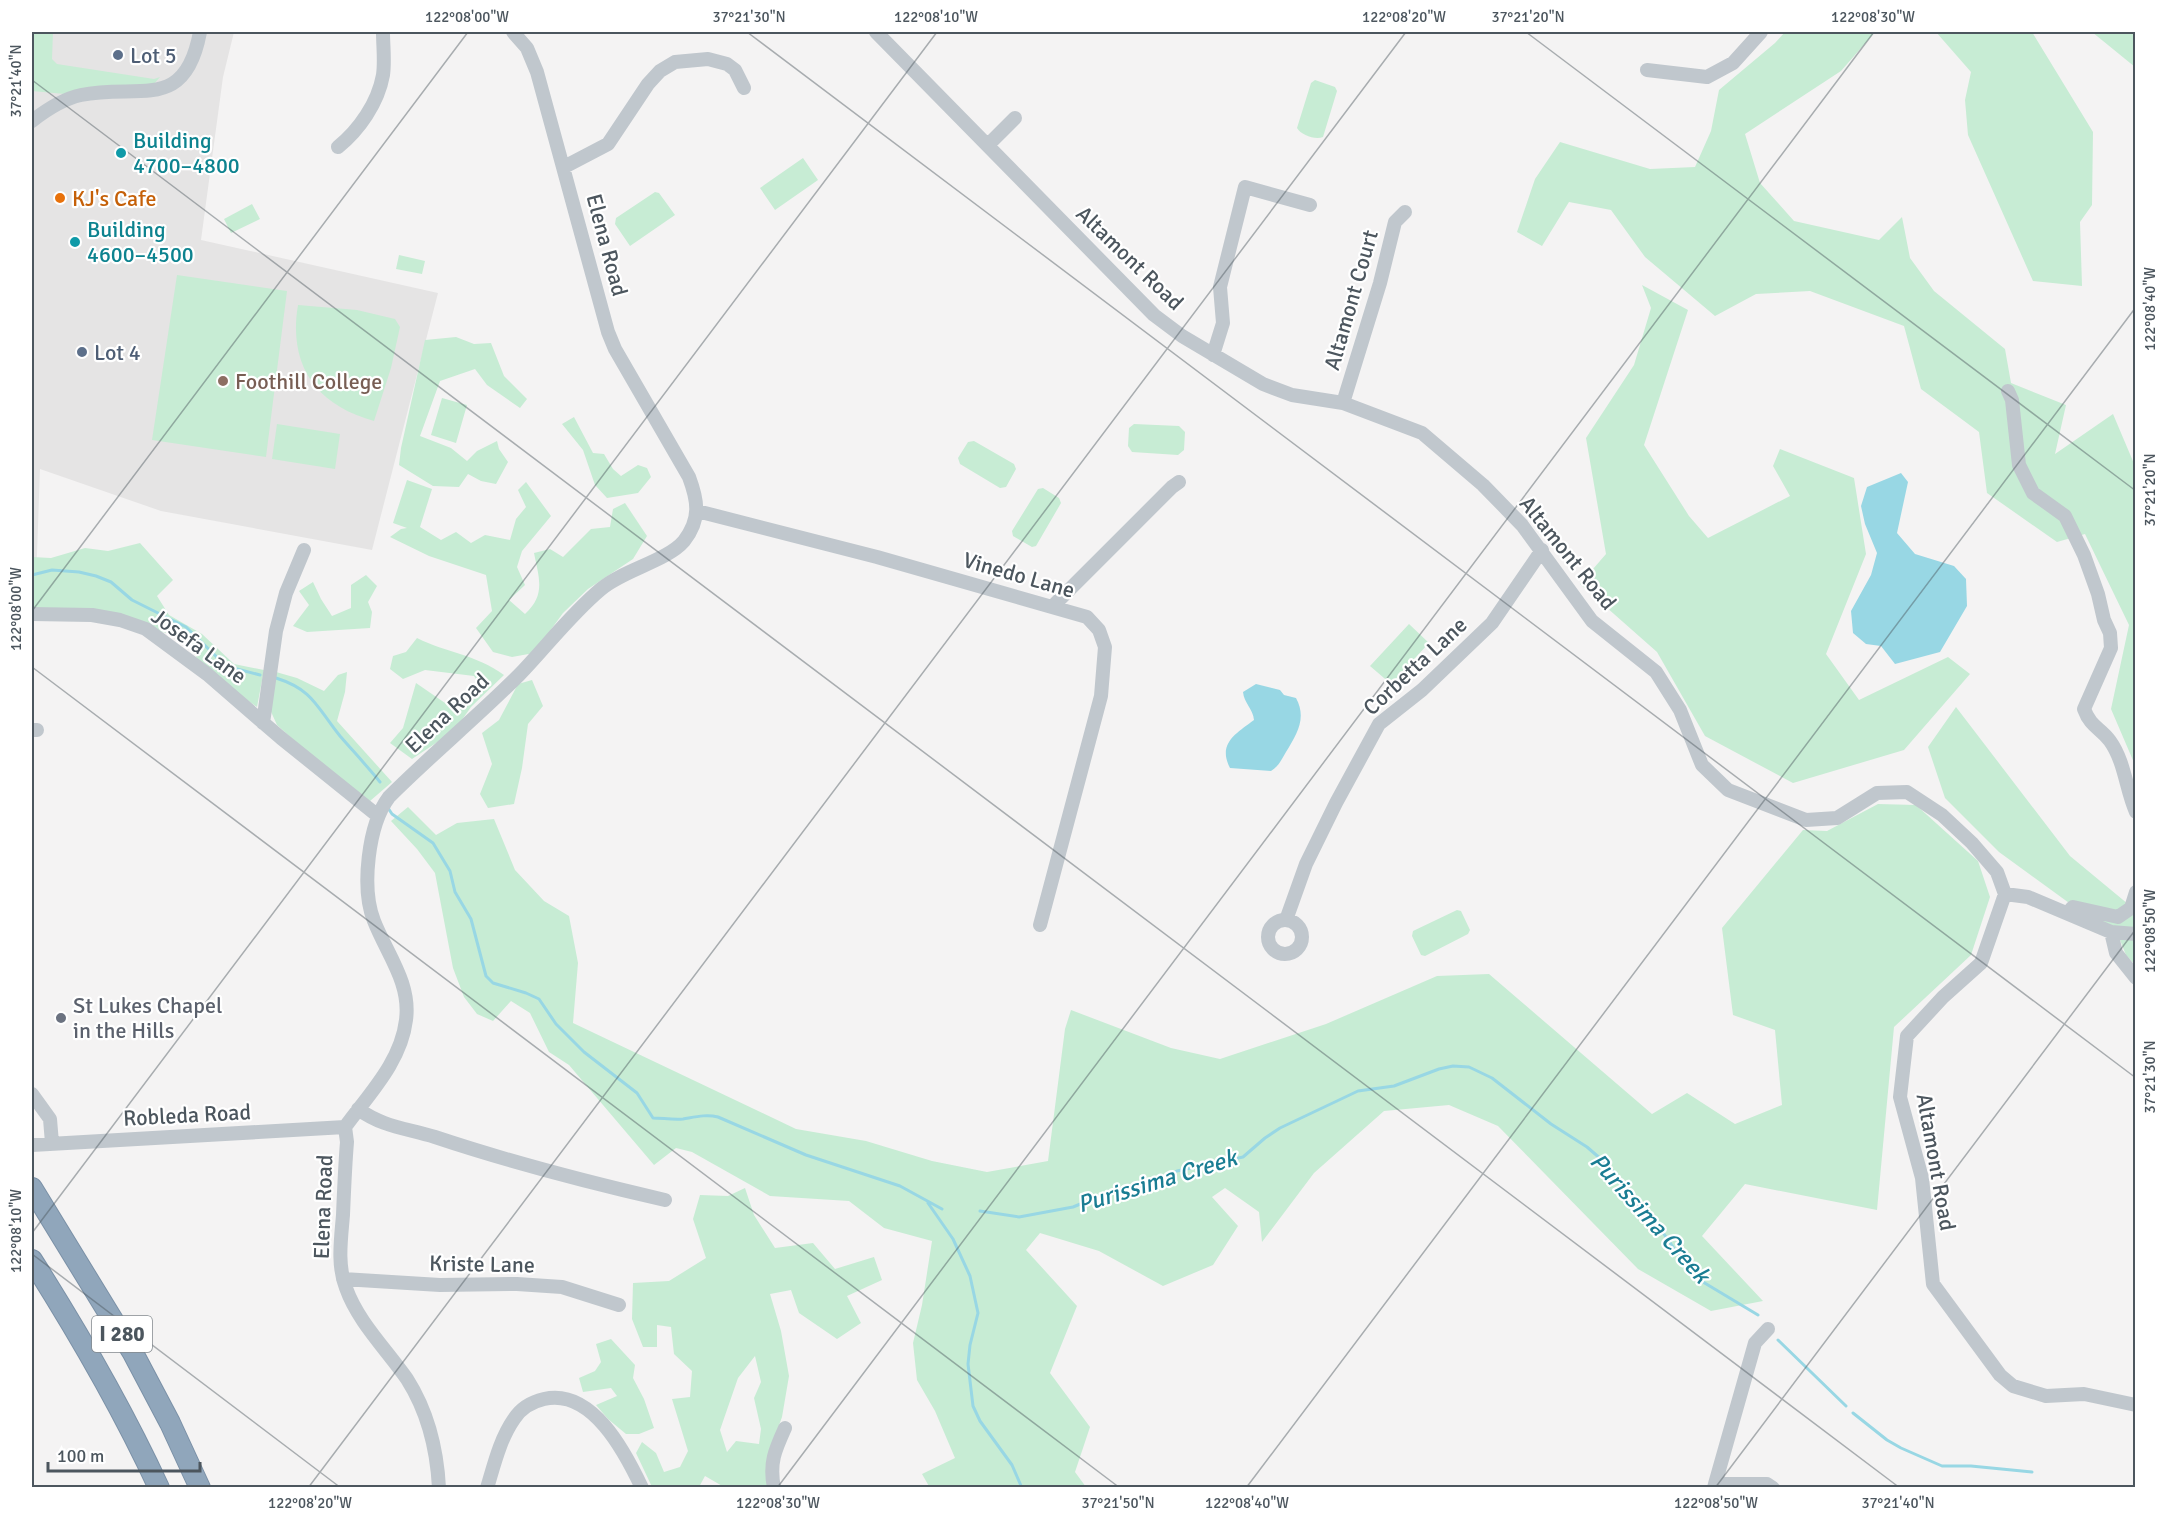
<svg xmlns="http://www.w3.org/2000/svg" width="2167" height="1519" font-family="Signika,sans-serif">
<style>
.education{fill:#e5e4e4}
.green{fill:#c7ecd4;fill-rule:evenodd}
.water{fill:#98d7e4}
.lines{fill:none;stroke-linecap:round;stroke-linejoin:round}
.stream{stroke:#98d7e4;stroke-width:3}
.highway-casing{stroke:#7b91a7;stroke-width:22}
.minor{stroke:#c0c7cd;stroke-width:14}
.highway{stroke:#90a6bb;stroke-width:20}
.ticks{fill:none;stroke:#4c565e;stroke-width:1.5;stroke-opacity:0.45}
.service-dot{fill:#5c6f8a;stroke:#fff;stroke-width:2}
.culture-dot{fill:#0f9aa8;stroke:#fff;stroke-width:2}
.food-dot{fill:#e8710a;stroke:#fff;stroke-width:2}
.education-dot{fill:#8d6e63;stroke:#fff;stroke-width:2}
.worship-dot{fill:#6b7280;stroke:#fff;stroke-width:2}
.labels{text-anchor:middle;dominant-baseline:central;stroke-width:4.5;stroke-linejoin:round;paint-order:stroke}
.shield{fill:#fff;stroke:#82898e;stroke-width:1.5}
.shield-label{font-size:21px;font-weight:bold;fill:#4c565e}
.service-label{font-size:22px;fill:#4e5e75;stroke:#fff;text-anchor:start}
.culture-label{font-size:22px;fill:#0d838f;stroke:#fff;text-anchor:start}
.food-label{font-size:22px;fill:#c56008;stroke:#fff;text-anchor:start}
.street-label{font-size:22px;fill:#4c565e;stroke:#fff}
.education-label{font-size:22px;fill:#785e54;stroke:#fff;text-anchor:start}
.worship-label{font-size:22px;fill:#5b616d;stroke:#fff;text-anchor:start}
.water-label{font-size:24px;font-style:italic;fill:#1a7d93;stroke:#fff}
.neatline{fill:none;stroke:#4c565e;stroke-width:2}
.ticks-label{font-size:15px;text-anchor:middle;fill:#4c565e}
</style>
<rect width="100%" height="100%" fill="#f4f3f3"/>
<!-- education -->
<path class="education" d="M32,32h202l-11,45 -22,163 237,53 -66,257 -211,-39 -121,-42 -4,114h-4z"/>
<!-- green -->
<path class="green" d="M32,32h21l-1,27 5,5 97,15 6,-2 -6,7 -89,10 -33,-3z
M1785,32h90l-34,39 -96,63 15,49 34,38 85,19 23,-23 8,41 24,33 71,58 6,34 55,22 -11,49 58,-40 22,52v299l-24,-56 18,-84 -44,-91 -28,8 -70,-49 -8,-61 -58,-43 -17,-63 -94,-35 -54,3 -41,22 -70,-59 -34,-47 -42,-8 -27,44 -25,-14 18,-53 25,-37 90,27 45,-2 16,-36 8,-41 56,-47z
M1936,32h96l61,100 -1,73 -12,17 2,64 -49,-5 -65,-146 -3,-35 6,-28z
M2092,32h43v35z
M1315,80l20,7 2,4 -14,46c-8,3 -22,-2 -26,-9l14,-45z
M803,158l15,22 -43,30 -15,-22z
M655,192l4,1 16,22 -45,31 -15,-22 1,-6z
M252,204l8,15 -29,14 -7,-14z
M399,255l26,6 -3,13 -26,-5z
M177,275l110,16 -21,166 -114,-17z
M1642,285l46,25 -44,135 45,71 19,22 82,-42 -17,-30 7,-17 74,29 12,76 -40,100 33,46 89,-43 22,17 -66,76 -111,33 -88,-47 -48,-84 -77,-68 26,-30 -20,-116 48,-73 17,-57z
M298,305l59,5 38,9 5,8 -9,41 -17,53c-59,-16 -86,-57 -76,-116z
M456,337l18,7 17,-1 13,33 23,23 -7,9 -33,-23 -12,-16 -35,12 -20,55 31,12 16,13 10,-10 20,-10 2,8 9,13 -12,22 -15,-3 -13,-7 -9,13 -26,-1 -34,-21 2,-17 24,-108z
M442,398l25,7 -11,38 -25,-8z
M574,417l19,36 11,1 9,15 8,7 17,-11 9,3 4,9 -13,16 -31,5 -12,-13 -12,-35 -21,-26z
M277,424l63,10 -5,35 -63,-10z
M1134,424l45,2 6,6 -1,18 -6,5 -46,-3 -4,-6 1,-18z
M974,441l40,23 2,5 -10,18 -6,1 -40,-24 -2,-6 10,-16z
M407,480l25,9 -12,38 21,13 15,-8 15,11 14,-8 25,5 6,-21 10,-12 -8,-17 8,-8 25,34 -29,35 -5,16 8,18 -16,15 16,14c21,-19 14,-36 9,-61l16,-4 13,8 28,-28 19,-2 3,-18 12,-6 22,33 -14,23 -45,30 -25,24 -29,40 -22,4 -19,-5 -17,-24 16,-17 -6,-36 -57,-19 -39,-19 11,-8 6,-1 -14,-5z
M1043,488l16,10 2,5 -25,43 -4,1 -19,-11 -1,-5 26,-42z
M140,543l33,37 -16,16 12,19 33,19 32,30 30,6 -7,37 -58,-40 -7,-24 -7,-10 -12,1 -141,-26v-51l19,1 34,-10 23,3z
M366,575l11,11 -9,16 4,10 -2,16 -63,4 -14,-6 16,-21 -10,-14 14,-9 8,17 11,17 19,-8v-23z
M1409,624l20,19 -38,41 -21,-18z
M417,638c30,15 58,16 87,37l-33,32 -17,24 -42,28 -22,-16 13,-15 13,-45 29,20 11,-2 24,-16 -6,-9 -49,-6 -22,9 -13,-10 3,-13 13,-4z
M276,672l21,6 27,13 14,-16 9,-3 -2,20 -8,29 55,61 -22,19 -23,-13 -70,-63 -9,-20z
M532,680l11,26 -15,18 -6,44 -8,36 -26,4 -8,-14 12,-30 -10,-31 17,-13 19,-36z
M1956,707l114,149 64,53 1,-12v68l-9,-10 -6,-15 -121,-88 -54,-54 -17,-51z
M1878,804l38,1 62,56 12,36 -19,58 -77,72 -17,183 -132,-26 -43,52 61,65 -52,10 -73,-42 -140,-143 -49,-21 -65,6 -70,62 -52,69 -3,-30 -34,-24 -13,9 26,29 -25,39 -50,21 -64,-35 -59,-18 -14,17 51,56 -27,67 40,54 -15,45 11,15 -156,1 -8,-14 33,-16 -20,-47 -18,-31 -4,-37 9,-38 10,-64 -48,-13 -35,-27 -79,-5 -78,-44 -16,-4 -22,17 -85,-100 -20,-13 -19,-39 -19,-12 -18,20 -16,-7 -13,-17 -11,-29 -18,-95 -18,-24 -26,-28 17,-14 28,28 21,-12 37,-4 21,51 29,31 25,15 9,47 -5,60 223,106 70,12 66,20 55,11 61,-11 17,-132 6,-19 100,38 49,11 106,-35 111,-48 52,-2 163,140 35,-21 48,31 47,-19 -7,-75 -42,-15 -11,-87 81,-98 24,1z
M1457,910l4,1 9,19 -2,4 -43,22 -4,-1 -9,-19 1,-5z
M745,1188l9,27 21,33 38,-5 22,26 39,-12 8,23 -35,16 14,27 -24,16 -38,-26 -8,-23 -21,4 11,37 8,45 -7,41 -15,41 4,29h-47l-19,-11 -6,11h-47l-16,-34 6,-11 14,11 8,19 16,-5 8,-16 -16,-52 18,-2 2,-26 -18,-17 -3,-27 -14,-2v22h-14l-11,-28 1,-36 36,-2 37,-23 -13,-39 7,-24 28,1zM755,1356l6,26 -7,16 7,31 -2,15 -23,-3 -9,11 -7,-22 18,-52z
M611,1339l24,26 -2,13 11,21 10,29 -15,6h-13l-18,-15 -12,-14 21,-9 -6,-8 -28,4 -4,-14 16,-7 6,-9 -5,-18z"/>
<!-- water -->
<path class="water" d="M1901,473l7,9 -11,51 18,21 39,12 12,13 1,27 -27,46 -45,12 -14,-18 -15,-2 -13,-11 -2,-22 20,-36 6,-22 -12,-29 -4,-18 6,-19z
M1256,684l24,6 4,5 12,3c11,20 1,36 -10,54 -5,8 -6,13 -15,19l-41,-3c-13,-25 7,-35 24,-48 -1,-11 -10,-17 -11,-28z"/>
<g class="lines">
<!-- stream -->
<path class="stream" d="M32,575l20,-5 27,2 17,4 15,6 21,18 54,27 40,39 34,9
M276,678c38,12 41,30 64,58 13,15 27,30 40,46
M388,808l4,6 41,29 17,28 5,21 16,27 15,57 7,7 33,10 13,6 17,25 28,28 53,41 16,25c9,0 20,2 30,1 12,-2 23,-5 35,-2l88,38 94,31 42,23
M928,1203l25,36 17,37 8,37 -8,32 -2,19 5,42 7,15 32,44 10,23
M980,1211l39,6 54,-10 32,-13 42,-9 30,-14 66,-14 22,-19 15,-10 78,-37 36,-5 45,-17 14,-3 16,1 23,11 59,46 36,23 22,19 31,44 17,14 23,33 23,25 55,33
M1778,1340l68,66
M1853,1413l34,27 14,8 41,18h29l61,6"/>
<defs>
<path id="highway" d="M32,1188l101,165 37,70 30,65
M32,1260c47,74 90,148 127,228"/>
</defs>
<!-- highway casing -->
<use href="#highway" class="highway-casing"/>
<!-- minor -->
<path class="minor" d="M876,32l278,283 28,21 81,48 29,11 51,8 79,30 61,52 39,40 70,96 64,51 24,38 22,55 26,25 78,30 31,-2 40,-25 30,-1 35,23 30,28 25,29 8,22 -24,69 -38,34 -36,39 -7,61 22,81 11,106 67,91 13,11 33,10 38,-2 52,11
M1647,70l60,7 26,-14 28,-31
M32,121c14,-11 30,-22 49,-26 58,-12 104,18 119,-63
M988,145l27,-27
M338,147c21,-17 40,-44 45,-72 2,-14 0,-29 0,-43
M564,167l44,-23 40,-60 12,-13 15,-9 33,-3 19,5 8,6 9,18
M1213,355l10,-32 -3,-36 25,-100 65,18
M2008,391l4,9 7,65 14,28 32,23 19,39 14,39 6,26 6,13 1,15 -27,61c7,19 16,18 26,32 15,21 16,49 26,71
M1343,403l37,-120 15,-61 10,-10
M697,511l180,46 210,60 12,13 6,17 -4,49 -61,229
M1053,606l119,-119 7,-5
M32,614l60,1 28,5 26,9 61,45 74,64 97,78
M263,723l13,-92 10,-38 18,-43
M32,730h5
M2005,894l23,3 83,35 25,2
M2071,909l2,-2 45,10 13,-9 5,-16
M1286,920l20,-56 30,-61 43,-79 43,-34 70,-67 50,-73
M1268 937a17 17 0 1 1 34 0a17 17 0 1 1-34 0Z
M2111,932l5,21 20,25
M32,1094l18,25 2,24
M358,1109c25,18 48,19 77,28 75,25 152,45 230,63
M32,1145l313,-18
M343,1279l97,6 77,-1 45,3 57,18
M1715,1484l40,-141 13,-14
M439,1488c-2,-39 -11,-76 -32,-109 -20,-29 -49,-57 -61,-91 -9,-23 -5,-49 -3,-73 1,-24 2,-49 4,-73l-2,-15c24,-33 56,-65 61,-107 5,-37 -19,-66 -32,-99 -13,-33 -6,-96 15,-124 42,-42 88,-80 130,-122 27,-28 52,-61 82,-86 22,-19 66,-28 83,-48 17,-22 14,-40 5,-64l-74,-128 -7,-17 -71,-260 -10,-24 -14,-16
M487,1488c7,-23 13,-49 27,-69 7,-11 17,-17 30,-20 48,-11 81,53 98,89
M774,1488c-5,-25 1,-38 11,-60
M1714,1488l1,-4h52l6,4"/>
<!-- highway -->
<use href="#highway" class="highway"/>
</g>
<!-- ticks -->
<path class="ticks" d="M747,32l1389,1046M1526,32l610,459M32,80l1868,1408M32,611l436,-579M32,667l1088,821M32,1233l905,-1201M32,1254l309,234M308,1488l1098,-1456M777,1488l1097,-1456M1246,1488l890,-1181M1715,1488l421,-559"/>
<!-- markers -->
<g class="service-dot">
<circle cx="118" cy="55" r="6"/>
<circle cx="82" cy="352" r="6"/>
</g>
<g class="culture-dot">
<circle cx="121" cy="153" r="6"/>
<circle cx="75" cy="242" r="6"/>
</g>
<circle class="food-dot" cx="60" cy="198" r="6"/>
<circle class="education-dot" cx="223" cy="381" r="6"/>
<circle class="worship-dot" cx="61" cy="1018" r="6"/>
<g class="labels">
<!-- shield labels -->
<rect class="shield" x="92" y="1316" width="60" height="36" rx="4.5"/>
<g class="shield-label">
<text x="122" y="1334">I 280</text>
</g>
<!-- service labels -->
<g class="service-label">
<text x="130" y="55">Lot 5</text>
<text x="94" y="352">Lot 4</text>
</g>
<!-- culture labels -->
<g class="culture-label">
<text x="133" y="140">Building<tspan x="133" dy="25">4700–4800</tspan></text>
<text x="87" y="229">Building<tspan x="87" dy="25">4600–4500</tspan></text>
</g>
<!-- food labels -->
<g class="food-label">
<text x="72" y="198">KJ's Cafe</text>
</g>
<!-- street labels -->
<g class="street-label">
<text transform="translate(607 245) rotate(75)">Elena Road</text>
<text transform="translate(1130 258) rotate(44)">Altamont Road</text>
<text transform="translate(1351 300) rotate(-74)">Altamont Court</text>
<text transform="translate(1568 553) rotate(51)">Altamont Road</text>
<text transform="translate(1019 575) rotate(16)">Vinedo Lane</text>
<text transform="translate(199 646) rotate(36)">Josefa Lane</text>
<text transform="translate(1415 666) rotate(-43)">Corbetta Lane</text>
<text transform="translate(447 713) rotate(-43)">Elena Road</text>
<text transform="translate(187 1115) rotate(-3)">Robleda Road</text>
<text transform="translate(1936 1162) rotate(80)">Altamont Road</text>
<text transform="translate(323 1207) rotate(-88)">Elena Road</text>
<text transform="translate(482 1264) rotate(1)">Kriste Lane</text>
</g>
<!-- education labels -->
<g class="education-label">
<text x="235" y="381">Foothill College</text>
</g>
<!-- worship labels -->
<g class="worship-label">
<text x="73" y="1005">St Lukes Chapel<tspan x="73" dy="25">in the Hills</tspan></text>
</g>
<!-- water labels -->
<g class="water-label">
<text transform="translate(1157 1181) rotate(-17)">Purissima Creek</text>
<text transform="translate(1650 1218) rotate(48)">Purissima Creek</text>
</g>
</g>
<!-- border -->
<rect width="2167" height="1519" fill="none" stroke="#ffffff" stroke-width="66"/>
<!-- scale -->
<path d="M48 1462v9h152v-9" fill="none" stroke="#4c565e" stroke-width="3"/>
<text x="57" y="1462" font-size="18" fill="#4c565e" stroke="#ffffff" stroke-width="4.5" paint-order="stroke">100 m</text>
<rect x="33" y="33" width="2101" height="1453" class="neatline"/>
<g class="ticks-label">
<text x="467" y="22">122°08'00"W</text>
<text x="749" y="22">37°21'30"N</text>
<text x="936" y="22">122°08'10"W</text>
<text x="1404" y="22">122°08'20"W</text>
<text x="1528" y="22">37°21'20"N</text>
<text x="1873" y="22">122°08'30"W</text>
<text transform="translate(16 81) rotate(-90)" y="5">37°21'40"N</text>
<text transform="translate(2150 309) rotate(-90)" y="5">122°08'40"W</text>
<text transform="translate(2150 490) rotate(-90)" y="5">37°21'20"N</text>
<text transform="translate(16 609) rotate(-90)" y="5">122°08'00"W</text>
<text transform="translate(2150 931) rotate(-90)" y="5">122°08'50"W</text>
<text transform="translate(2150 1077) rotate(-90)" y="5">37°21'30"N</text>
<text transform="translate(16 1231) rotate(-90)" y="5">122°08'10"W</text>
<text x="310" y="1508">122°08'20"W</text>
<text x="778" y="1508">122°08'30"W</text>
<text x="1118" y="1508">37°21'50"N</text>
<text x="1247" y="1508">122°08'40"W</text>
<text x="1716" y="1508">122°08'50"W</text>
<text x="1898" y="1508">37°21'40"N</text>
</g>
</svg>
